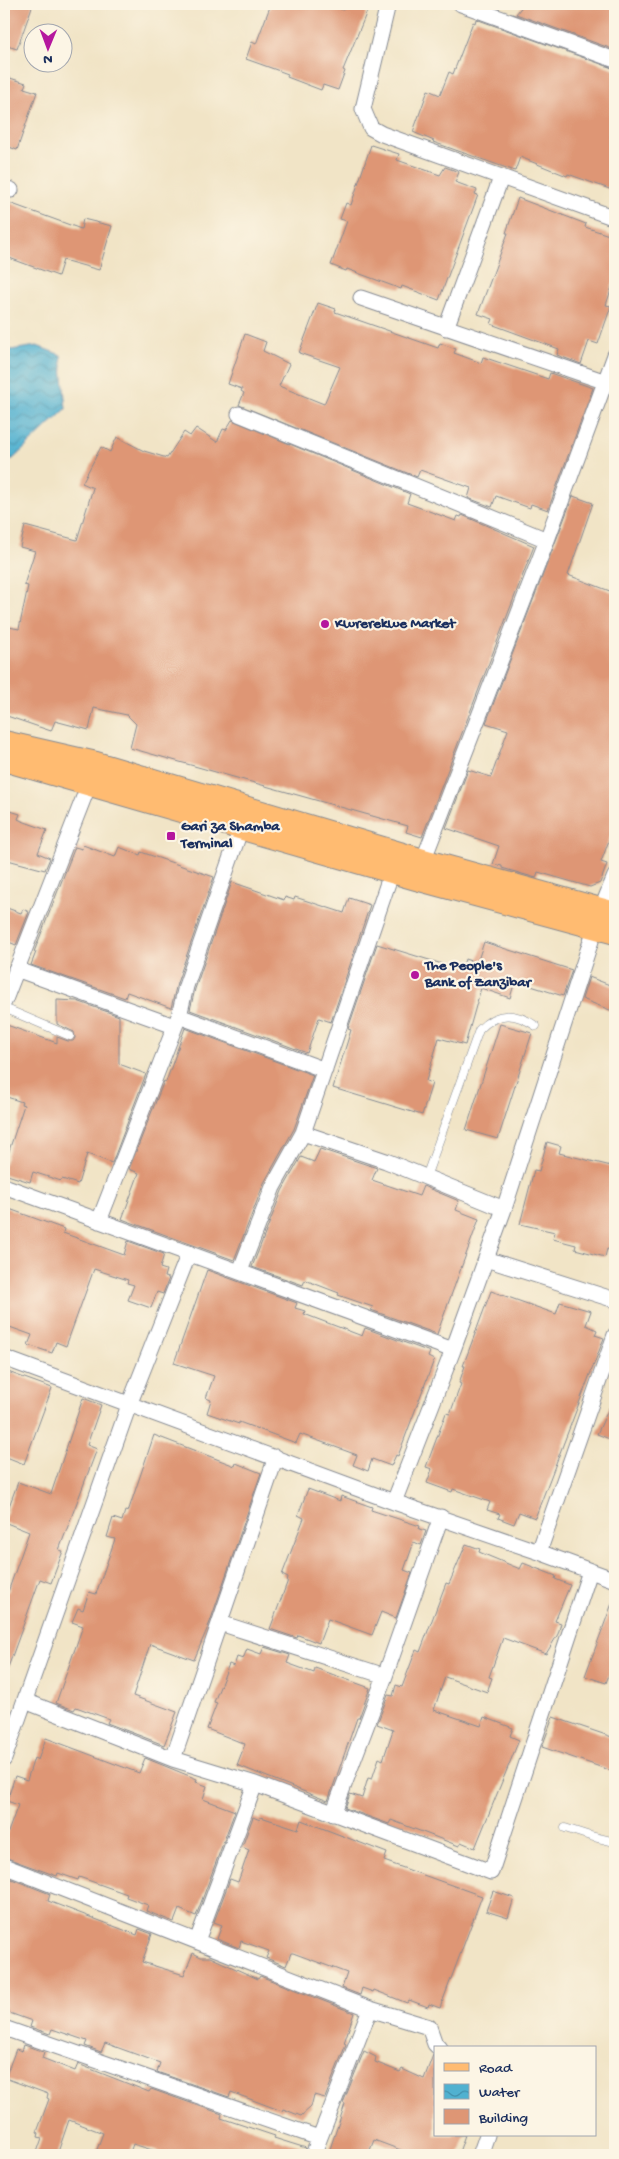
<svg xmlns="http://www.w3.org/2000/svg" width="619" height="2159" font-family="'Gochi Hand',sans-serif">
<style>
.water{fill:url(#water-waves);stroke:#367097}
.building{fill:#de9675}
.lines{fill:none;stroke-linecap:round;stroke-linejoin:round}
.service-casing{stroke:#868a92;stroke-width:9}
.minor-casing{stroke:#868a92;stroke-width:17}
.primary-casing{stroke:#868a92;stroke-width:26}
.service{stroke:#fff;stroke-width:8}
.minor{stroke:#fff;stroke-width:15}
.primary{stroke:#ffbb71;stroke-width:24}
.poi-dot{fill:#b5179e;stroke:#fcf5e5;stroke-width:2}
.labels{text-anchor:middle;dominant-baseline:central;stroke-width:4.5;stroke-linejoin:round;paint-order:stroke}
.poi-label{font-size:15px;font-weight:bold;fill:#1b2f5e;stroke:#fcf5e5;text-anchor:start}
</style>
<defs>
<pattern id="water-waves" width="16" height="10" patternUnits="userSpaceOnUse" patternTransform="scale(1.25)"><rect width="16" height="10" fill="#51b1d0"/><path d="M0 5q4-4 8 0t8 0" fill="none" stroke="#4290ac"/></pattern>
</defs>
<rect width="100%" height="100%" fill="#fcf5e5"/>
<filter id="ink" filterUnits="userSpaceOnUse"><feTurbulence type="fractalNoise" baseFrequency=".02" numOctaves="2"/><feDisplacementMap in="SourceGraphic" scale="10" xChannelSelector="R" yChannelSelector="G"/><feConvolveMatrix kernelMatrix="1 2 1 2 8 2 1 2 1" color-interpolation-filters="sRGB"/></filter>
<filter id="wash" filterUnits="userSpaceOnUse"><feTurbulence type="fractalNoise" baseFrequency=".0096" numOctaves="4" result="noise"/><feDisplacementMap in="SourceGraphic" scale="20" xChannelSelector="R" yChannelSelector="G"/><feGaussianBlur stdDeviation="1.12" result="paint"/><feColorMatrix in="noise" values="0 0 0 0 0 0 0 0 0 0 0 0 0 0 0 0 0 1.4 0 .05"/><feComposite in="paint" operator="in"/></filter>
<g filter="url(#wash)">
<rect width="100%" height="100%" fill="#f1e4c6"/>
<!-- water -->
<path class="water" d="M37,346l24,9 5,54 -53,50 -9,6v-114z"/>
<g id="blocks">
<!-- building -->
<path class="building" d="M4,4h29l-16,45 -13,-4z
M271,4h57l15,6 3,-6h24l-27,66 2,1 -7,19 -15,-5 -2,5 -34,-13 1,-3 -42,-15 6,-17 4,2z
M524,4h91v46l-99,-36z
M476,19l139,50v55l-5,13 5,2v52l-47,-17 -1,2 -47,-19 -5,14 -82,-29 1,-1 -21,-9 15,-42 12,5 9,-23 4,2 20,-52 2,1z
M4,78l5,2 1,-2 16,5 -2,5 13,4 -20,58 -13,-5z
M371,145l28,9 -2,6 43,15 5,-8 14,5 -4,10 22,8 -2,4 3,1 -39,105 -37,-14 -1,3 -54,-20 -1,2 -15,-6 16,-44 -7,-2 6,-16 5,2z
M518,198l68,26 -1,3 30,10v41l-9,27 5,1 -13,38 -9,-3 -8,23 -24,-9 2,-6 -68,-25 2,-5 -15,-5 30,-81h-2z
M4,201l77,28 2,-10 29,7 -13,44 -36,-10 -5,16 -54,-20z
M318,303l18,6 -1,3 103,36 2,-5 16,6 -2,4 27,10 2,-6 65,22 2,-6 43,15 -45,122 -17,-6 -1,4 -34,-12 -4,11 -24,-9 3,-10 -51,-18 -3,7 -178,-72 5,-12 -3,-2 1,-2 -14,-5 17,-50 21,8 -3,9 26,13 -10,22 45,18 16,-37 -41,-14z
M232,420l178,74 -3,9 49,18 2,-5 3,1 1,-2 72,31 -112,291 -16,-5 2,-6 -278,-78 6,-24 -9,-9 -33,-7 -5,22 -34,-9 -4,10 -47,-16v-89l15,3 9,-43 -4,-1 11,-34 -15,-4 5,-21 52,14 16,-52 -11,-5 19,-36 9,5 7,-15 27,14 23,7 17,-26 6,4 6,-8 21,14 6,-13 3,1z
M573,496l20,7 -25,72 47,18v231l-14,38 6,2 -7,19 -10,4 -52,-15 -2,6 -34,-10v-2l-9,-2 6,-18 -53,-18 22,-58 23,7 17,-47 -22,-7z
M4,809l16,5 -2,5 4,2 25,9 -9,23 12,5 -5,12 -41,-11z
M83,845l32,12 4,-10 21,8 1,-3 73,25 -37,106 -6,25 -44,-16 -2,6 -94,-33 5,-13h-2l41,-105 7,2z
M232,882l52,18 1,-3 9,3 1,-3 49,16 5,-15 21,7 -39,117 -12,-4 -12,35 -117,-43 5,-21z
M4,907l17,6 2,-4 6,3 -13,33 -12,-5z
M484,942l88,28 -9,26 -48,-15 -5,17 -29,-10 -16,57 -26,-7 -13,43 6,2 -10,32 -89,-27 18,-58 -3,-1 29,-85 85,26 3,-11 12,4z
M589,977l26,10v25l-33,-13z
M57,1000l20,1 42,15v48l27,10 -34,89 -25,-9 -9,30 -16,-5 -1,2 -28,-9 -3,10 -26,-8v-8l20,-61 -3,-1 1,-2 -18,-6v-72l53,19v-6l11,4h5l2,-3 -1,-6 -17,-8z
M500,1024l32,9 -34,106 -32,-9z
M185,1028l128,47 -19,54 -30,54 -30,77 -112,-41 17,-46 -10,-4 35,-88 2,1z
M547,1142l14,4 -2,7 56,14v84l-8,-2 -2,8 -30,-8 1,-4 -23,-6 2,-7 -35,-8 14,-54 5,1z
M320,1149l57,19 -5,12 47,16 4,-10 36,15 -3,9 23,9 -42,115 -66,-24 2,-3 -35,-12 1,-2 -34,-13 -2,5 -51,-18 30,-76 19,-34 13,5z
M4,1207l60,22 -1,4 61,22 4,-14 36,13 -4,14 6,2 -2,7 5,1 -6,16 -6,-2 -6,16 -23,-8 6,-15 -7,-2 1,-3 -34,-11 -28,77 -10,-4 -4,11 -24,-8 4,-10 -28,-10z
M207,1270l90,33 -2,5 10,3 -1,3 58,22 3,-8 65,24 -2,5 6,3 -36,96 -2,-1 -5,11 -19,-7 -4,12 -15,-6 4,-10 -57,-21 -4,9 -57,-21v2l-32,-11 4,-13 -5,-2 8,-22 -40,-13z
M491,1291l65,23 4,-12 31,9 -5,14 11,5 -2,5 9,3 -69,180 -16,-6 -5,12 -16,-6 2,-4 -13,-4 3,-8 -37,-13 -1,3 -25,-9 5,-14 -6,-2 20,-54 4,1 11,-30 -2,-1 6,-17h-2z
M8,1372l44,16 -28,76 -20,-8v-72z
M615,1395v37l-3,8 -15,-6z
M83,1398l18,7 -14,40 10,4 -38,101 4,1 -12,32 -11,-4 -34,94h-2v-83l4,2 21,-60 -25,-10v-2l14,-38 33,12z
M154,1435l81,31 1,-3 25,10 -51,149 -16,38 -44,-16 -17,52 44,16 -13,33 -57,-22 2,-4 -33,-12 -2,3 -18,-7 27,-77 -11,-4 6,-14 5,2 6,-18 7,2 19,-55 -8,-2 6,-19 9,3 3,-10 3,1z
M308,1489l32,12 1,-5 31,11 -1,3 49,16 -1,3 7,2 -5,14 -7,-3 -10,28 8,3 -16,45 -15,-6 -9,23 -44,-16 -9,24 -21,-8 -1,3 -27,-9 17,-46 1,-5 -6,-3 22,-57 -6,-3z
M466,1544l14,5 -1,3 41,17 3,-6 33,13 -1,3 15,6 -15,36 6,2 -3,11 -12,20 -43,-16 -14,39 3,1 -5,14 -42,-15 -11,33 47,16 3,-9 29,11 -3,8 9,4 -44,108 -14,-6 -2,4 -68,-26 -2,4 -44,-16 5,-14 12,4 6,-20 4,1 7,-21 4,2 10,-30 -16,-6 11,-29 5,1 3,-11 6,2 14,-37 4,2 26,-69 3,1z
M614,1598h1v60l-9,25 -21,-7z
M264,1647l26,8 -3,8 27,10 1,-5 55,20 -11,30h-2l-29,83 -91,-36 8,-21 -38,-15 10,-26 -3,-1 15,-38 5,2 3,-9 6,2 4,-10 14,5z
M553,1717l62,21v34l-73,-25z
M46,1738l93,35 6,-15 52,21 -1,3 11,4 -4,13 32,12 -39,105 -17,-7 -5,13 -28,-11 2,-6 -22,-8 1,-3 -48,-17 -1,3 -20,-7 -1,3 -53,-19v-14l14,-38 -11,-4 8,-25 12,4 7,-22 4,2z
M253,1817l7,3 1,-3 37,12 3,-9 86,33 -3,8 98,35 -42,112 -11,-4 -1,3 -19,-7 -2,3 -33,-13 -1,2 -11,-4 -2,7 -18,-7 5,-15 -54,-20h-2l-5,13 -20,-8 3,-7 -28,-10 -2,7 -22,-9 5,-14 -8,-3 16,-43 8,3 11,-32 -7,-3z
M4,1876l46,18 -2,7 89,34 2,-6 13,5 -10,28 42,13 9,-22 8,4h9l48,22 2,-3 94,37 -10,30 2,1 -21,54 -11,-3 -3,12 -10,9 -18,-7 -1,2 -51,-19 -2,5 -72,-25 3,-9 -55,-20 -4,9 -16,-6 2,-5 -35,-12 -2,5 -20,-7 2,-6 -28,-10v-48l4,-12 -4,-2z
M493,1891l21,7 -6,20 -22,-7z
M24,2045l20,7 -2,6 33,13 3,-7 71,28 2,-3 71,25 -1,4 54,18 -1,2 32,10 -2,7h-136l-35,-11 -4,11h-34l8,-22 -34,-13 -12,35h-21l6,-17 -4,-1 1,-4 -2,-1 12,-33 -2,-1 1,-4 -43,-16 11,-29 6,2z
M364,2051l12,6 -1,5 25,10 2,-3 22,10 9,-24 2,1v79h30l-7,20h-44l-40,-15 -6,15h-40l17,-51 -2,-1z"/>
</g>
</g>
<g filter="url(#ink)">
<use href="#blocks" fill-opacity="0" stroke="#868a92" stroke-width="1"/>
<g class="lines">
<defs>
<path id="service" d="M4,1008l66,28
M426,1177l53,-147c18,-19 36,-18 57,-4
M565,1828l25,8 25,6"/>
<path id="minor" d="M388,4l-25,105 8,19 11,6 233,84
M461,4l154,56
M4,188l7,2
M361,298l245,84
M446,328l55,-150
M239,414l308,126
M423,861l124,-321 68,-185
M16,969l158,57
M4,1002l85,-218
M179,1016l146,54
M303,1133l83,28 118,48
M4,1186l449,164
M99,1221l80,-205 7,-30 55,-158
M486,1259l129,41
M240,1271l33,-84 30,-54 89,-262
M4,1358l390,144 145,50 76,28
M394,1502l59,-152 51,-141 97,-299 14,-34
M539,1552l76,-217
M220,1623l165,53
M25,1701l148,58 82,25 236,88 99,-301
M4,1759l125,-354 60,-152
M173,1759l103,-302
M333,1814l52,-138 56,-159
M4,1866l366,143 59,18 6,17 4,4
M197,1941l58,-157
M4,2028l315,110
M313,2155l57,-146
M480,2155l7,-20"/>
<path id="primary" d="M4,743l92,21 327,97 192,53
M4,759l412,119 199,54"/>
</defs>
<!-- service casing -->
<use href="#service" class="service-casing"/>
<!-- minor casing -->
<use href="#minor" class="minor-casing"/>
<!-- primary casing -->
<use href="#primary" class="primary-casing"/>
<!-- service -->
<use href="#service" class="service"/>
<!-- minor -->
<use href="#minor" class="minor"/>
<!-- primary -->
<use href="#primary" class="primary"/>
</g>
</g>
<!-- markers -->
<g class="poi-dot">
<circle cx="325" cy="624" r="5"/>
<rect x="166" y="831" width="10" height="10" rx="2.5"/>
<circle cx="415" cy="975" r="5"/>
</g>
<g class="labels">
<!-- poi labels -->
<g class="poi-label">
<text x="335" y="624">Kwrerekwe Market</text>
<text x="181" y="827">Gari za Shamba<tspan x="181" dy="17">Terminal</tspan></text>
<text x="425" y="966">The People's<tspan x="425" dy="17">Bank of Zanzibar</tspan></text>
</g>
</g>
<!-- margin -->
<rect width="619" height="2159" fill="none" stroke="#fcf5e5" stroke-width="20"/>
<!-- legend -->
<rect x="434" y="2046" width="162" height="90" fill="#fcf5e5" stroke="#a2a6af"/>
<rect x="444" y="2063" width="25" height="8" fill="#ffbb71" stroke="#a2a6af"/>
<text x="479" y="2072" font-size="15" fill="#1b2f5e">Road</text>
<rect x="444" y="2084" width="25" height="15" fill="url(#water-waves)" stroke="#a2a6af"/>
<text x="479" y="2096" font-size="15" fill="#1b2f5e">Water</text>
<rect x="444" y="2109" width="25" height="15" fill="#de9675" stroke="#a2a6af"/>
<text x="479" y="2122" font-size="15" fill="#1b2f5e">Building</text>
<!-- north arrow -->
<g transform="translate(48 48) rotate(181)"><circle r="24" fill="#fcf5e5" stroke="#a2a6af"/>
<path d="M0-4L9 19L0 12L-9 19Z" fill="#b5179e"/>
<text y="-8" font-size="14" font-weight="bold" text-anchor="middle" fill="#1b2f5e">N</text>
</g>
</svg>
